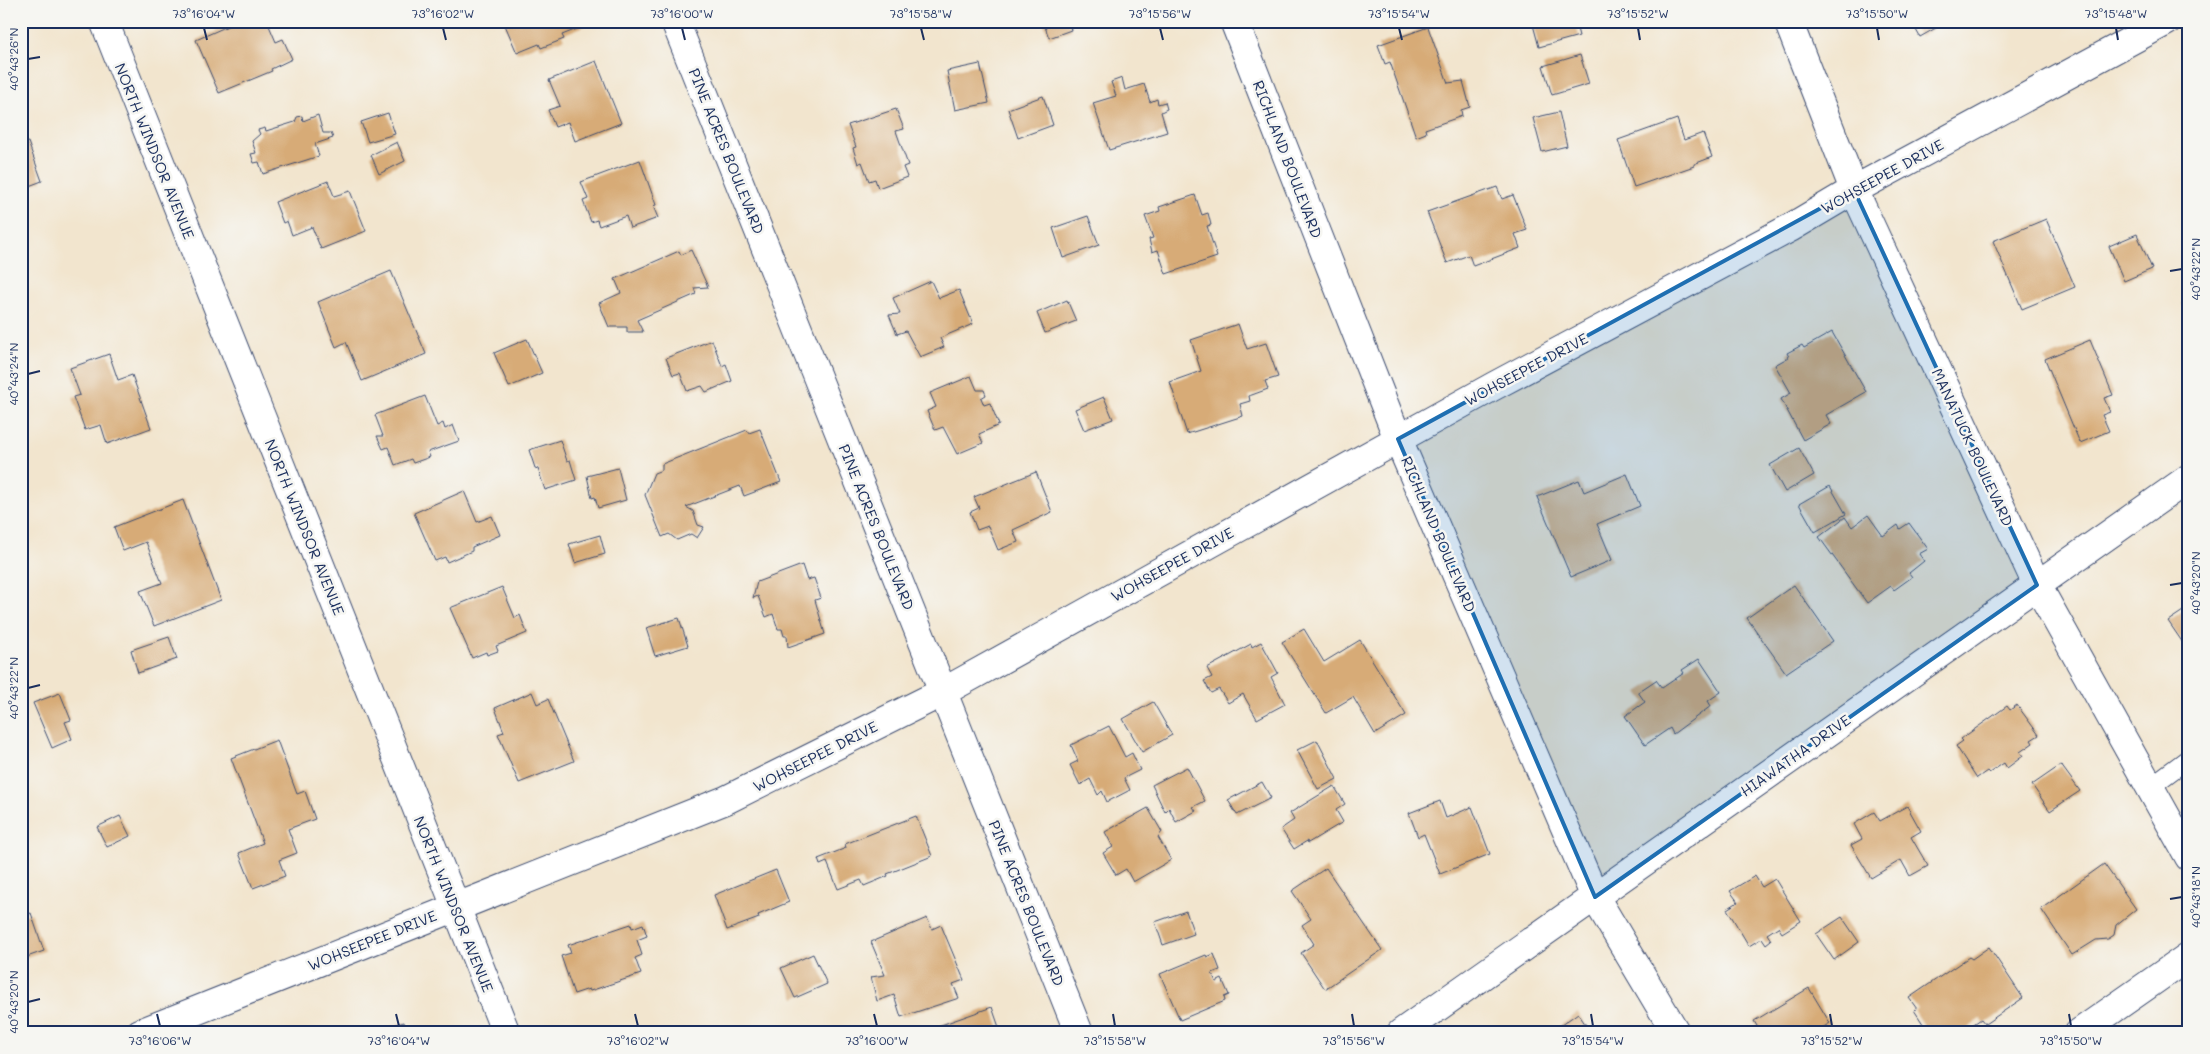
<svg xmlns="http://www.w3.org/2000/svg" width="2210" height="1054" font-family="Mali,sans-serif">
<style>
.building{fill:#d7ab77}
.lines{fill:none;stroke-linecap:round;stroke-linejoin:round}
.lane-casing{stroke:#3b4a6f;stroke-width:20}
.street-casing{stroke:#3b4a6f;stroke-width:30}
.secondary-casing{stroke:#3b4a6f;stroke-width:30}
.lane{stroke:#fff;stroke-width:18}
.street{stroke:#fff;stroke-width:28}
.secondary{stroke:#fff;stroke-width:28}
.marked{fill:#1f6fb2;fill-opacity:0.2;stroke:#1f6fb2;stroke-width:4;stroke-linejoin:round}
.ticks{fill:none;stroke:#1b2f5e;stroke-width:2}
.labels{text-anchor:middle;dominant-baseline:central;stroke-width:5;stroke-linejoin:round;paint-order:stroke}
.street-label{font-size:15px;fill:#1b2f5e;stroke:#f6f6f2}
.neatline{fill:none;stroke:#1b2f5e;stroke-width:2}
.ticks-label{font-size:12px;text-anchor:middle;fill:#1b2f5e}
</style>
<rect width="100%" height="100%" fill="#f6f6f2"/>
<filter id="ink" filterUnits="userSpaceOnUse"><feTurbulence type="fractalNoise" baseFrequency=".02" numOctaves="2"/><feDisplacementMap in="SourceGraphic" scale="10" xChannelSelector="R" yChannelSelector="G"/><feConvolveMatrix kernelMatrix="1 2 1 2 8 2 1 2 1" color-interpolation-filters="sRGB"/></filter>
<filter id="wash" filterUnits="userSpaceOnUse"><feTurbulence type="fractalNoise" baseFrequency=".0096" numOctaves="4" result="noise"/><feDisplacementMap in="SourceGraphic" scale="20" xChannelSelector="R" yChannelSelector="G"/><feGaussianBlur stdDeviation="1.12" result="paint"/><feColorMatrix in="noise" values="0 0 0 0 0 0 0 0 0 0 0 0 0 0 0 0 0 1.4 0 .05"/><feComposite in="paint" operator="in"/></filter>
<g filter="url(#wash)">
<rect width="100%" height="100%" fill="#f2e5ce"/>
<g id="blocks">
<!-- building -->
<path class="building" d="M239,21h28l9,21 7,-3 9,20 -21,10 1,2 -53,22 -23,-53z
M410,21h18v1l-17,4z
M513,21h72l2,4 -25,10 2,4 -23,9 -2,-4 -22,9 -12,-28z
M1043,21h25l3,9 -22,8z
M1532,21h43l4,15 -40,11z
M1911,21h37l-28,16z
M1428,27l20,56 15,-2 7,26 -9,3 1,6 -37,13 1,4 -10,4 -26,-75 -5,2 -7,-19z
M1580,55l9,29 -37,11 -9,-29z
M596,61l25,62 -46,18 -7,-19 -13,5 -7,-17 12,-4 -11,-26z
M980,64l9,39 -34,7 -8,-39z
M1122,78l3,12 19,-6 6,18 7,-3 1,5 7,-2 2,7 -6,3 6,20 -58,18 -16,-47 23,-7 -5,-14z
M1043,96l10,29 -35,13 -10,-29z
M896,109l8,20 -8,2 12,34 -5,2 4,10 -29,11 -3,-9 -6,2 -7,-19 -4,2 -5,-16 3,-1 -8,-22z
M1559,112l8,34 -25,6 -9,-34z
M388,113l7,21 -27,8 -7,-20z
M318,115l5,18h8l2,5 -18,6 4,12 -56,18 -4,-12 -5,1 -3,-9 5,-1 -4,-12 8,-7 -2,-4 7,-2 1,3 29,-9 2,-5 5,-1 1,5z
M1677,119l7,21 19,-7 9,24 -18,7v2l-60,21 -16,-47z
M28,142l14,39 -21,8v-45z
M397,142l8,19 -26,13 -8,-19z
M640,160l16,45 -3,1 5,12 -28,10 -4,-12 -27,10 -2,-6 -6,2 -8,-21 5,-2 -7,-17z
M328,181l6,15 16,-5 16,40 -45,18 -9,-22 -20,8 -5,-14 -4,2 -8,-21z
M1497,187l5,12 11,-4 14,35 -12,4 5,14 -47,18 -4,-11 -22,8 -20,-51z
M1195,195l7,20 6,-2 3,12 -4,1 10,31 -51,17 -8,-24 -6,2 -3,-13 4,-1 -8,-22 15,-5 -1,-4z
M1088,216l11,29 -36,13 -10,-30z
M2046,219l29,68 -53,22 -29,-68z
M2137,234l15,35 -28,12 -15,-35z
M691,250l17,37 -14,1 2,6 -59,26 6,12h-16v-5h-18l-10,-24 22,-10 -6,-14 64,-28 2,4z
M391,271l35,83 -64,27 -16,-39 -10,5 -18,-45z
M931,281l8,17 20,-8 14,34 -33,14 4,9 -24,10 -14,-26 -9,3 -8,-19 11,-1 -7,-16z
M2189,299v14l-7,-9z
M1067,300l9,21 -31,12 -8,-20z
M1238,324l9,25 19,-6 12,34 -13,4 3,8 -19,7 1,5 -10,3 3,12 -56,18 -17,-52 31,-11 -10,-31z
M1832,332l34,60 -40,23 5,9 -28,16 -22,-41 10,-6 -16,-28 14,-8 -2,-4 15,-8 2,3z
M527,339l15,34 -33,14 -15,-34z
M712,340l10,26 4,-2 6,17 -26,11 -4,-6 -15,5 -7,-18 -7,2 -7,-17z
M2090,340l23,55 -9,3 6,14 -8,3 7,16 -29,12 -35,-84z
M109,354l9,26 14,-5 19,53 -44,16 -6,-19 -16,5 -12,-33 7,-2 -10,-27z
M971,376l6,14h7l2,5 -5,3 3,7 6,-2 9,22 -20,9 4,9 -26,11 -14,-27 -8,3 -8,-19 9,-4 -6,-14z
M425,396l12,30 6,-3 2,6 8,-4 6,16 -31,11 2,5 -17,6 -2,-4 -16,6 -7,-18 -5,2 -6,-13h6l-8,-21z
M1104,397l9,22 -29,11 -9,-21z
M760,429l21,53 -37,14 -4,-10 -54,21 7,4 5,14 6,2 -7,11 -6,-4 -14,6 -8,-6 -7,3 -17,-42 9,-22 8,-3v-6l85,-34 2,3z
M560,440l7,21 3,-1 6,20 -31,10 -7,-21 -3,-1 -6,-18z
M1799,448l15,27 -29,17 -15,-27z
M618,468l8,32 -28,8 -3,-11 -3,1 -5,-22z
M1036,472l16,40 -39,18 5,12 -20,8 -10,-24 -11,4 -7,-18 9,-4 -5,-11z
M1627,474l13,32 -43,18 15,36 -41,17 -34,-80 42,-17 5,12z
M1830,486l16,28 -31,18 -16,-28z
M464,491l13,31 15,-6 8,19 -28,12v4l-25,11 -2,-5 -10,4 -21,-48z
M183,500l38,100 -67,26 -14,-35 22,-8 -16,-41 -23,9 -9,-24z
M1868,515l15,21 15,-11 2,4 9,-6 19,26 -9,5 5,7 -15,12 3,4 -18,13 -3,-4 -24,17 -48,-66 26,-20 7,10z
M600,535l5,19 -30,9 -6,-19z
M802,565l5,15 7,-2 7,20 -6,2 10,34 -37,13 -1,-11h-3l-2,-7h-4l-5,-15 -7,3 -8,-21 -5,2 4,-16z
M1794,585l39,56 -47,32 -39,-55z
M502,587l13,31 5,-3 7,18 -31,13 2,5 -11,4 -1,-3 -14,6 -22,-50z
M2189,607v32l-6,4 -15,-22z
M679,618l9,28 -33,10 -9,-28z
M1304,629l20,33 36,-22 46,75 -31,19 -22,-37 -27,16 -44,-71z
M169,637l8,22 -39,14 -7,-23z
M1261,642l17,31 -7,4 14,27 -28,15 -14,-25 -15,9 -9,-14 -8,4 -7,-12 8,-4 -5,-9 44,-24 1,3z
M1699,659l22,33 -13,9 3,5 -38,28 -3,-6 -25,17 -20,-29 20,-14 -7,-10 18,-12 6,8 22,-15 -2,-3z
M532,692l5,12 11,-5 26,62 -55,22 -21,-49 6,-2 -9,-24z
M60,693l11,27 -6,2 7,17 -20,9 -19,-45z
M1153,702l19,33 -30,17 -19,-33z
M2017,705l22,30 -8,5 2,3 -13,9 3,4 -16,12 -3,-5 -15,10 -2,-2 -10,7 -21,-32 7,-5 -2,-2 46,-33 3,4z
M1109,726l16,31 7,-4 8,17 -16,8 6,12 -23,12 -5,-11 -4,4 -8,-16 -10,6 -10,-20 8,-4 -7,-16z
M277,740l20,54 8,-3 10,28 -27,10 9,24 -18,7 6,16 -32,12 -14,-35 24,-10 -32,-85z
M1317,740l20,39 -19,10 -21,-39z
M2061,765l19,26 -30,20 -18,-26z
M1187,767l18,34 -12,6 3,4 -20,11 -7,-14 -4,4 -13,-27z
M1262,782l9,16 -34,17 -9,-15z
M1334,786l11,18 -9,6 7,12 -35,21 -1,-2 -13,8 -13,-20 13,-9 -4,-7z
M1440,801l6,17 26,-11 18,47 -50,20 -16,-40 -6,3 -9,-24z
M1907,806l14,25 -10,6 17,29 -18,10 -9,-16 -30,18 -20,-33 11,-6 -8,-15 20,-12 6,9z
M1148,808l14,24 -4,5 13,23 -38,22 -7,-13 -10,6 -13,-22 10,-6 -8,-15z
M120,816l10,20 -23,11 -10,-20z
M916,816l16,40 -45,18 1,2 -24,10 -3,-6 -23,9 -11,-27 -7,3 -2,-6 28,-11 -1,-4z
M2104,864l32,45 -20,16 -2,10 -6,4 -12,1 -24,15 -31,-46z
M1326,868l56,82 -57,39 -24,-36 13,-9 -12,-19 9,-6 -19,-28z
M776,870l13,32 -31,13 1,3 -32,12 -13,-35z
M1755,876l7,11 13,-8 26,42 -19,12 -4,-6 -11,7 4,6 -5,4 -4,-6 -13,8 -22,-37 11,-7 -8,-11z
M1186,911l8,23 -31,11 -8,-23z
M31,913l13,38 -23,8v-43z
M1842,917l17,25 -25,18 -18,-26z
M927,918l5,11 9,-4 23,55 -11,4 6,14 -58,19 -7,-22 -17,6 -6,-24 14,-2 -14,-33z
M631,924l1,4 11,-4 4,12 -10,4 5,15 -7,3 6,16 -51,17 -1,-2 -15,5 -13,-38 10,-3 -3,-8z
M1989,947l34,51 -38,26 -4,-5 -20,14h-32l-15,-23 3,-1 -8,-11 60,-41 3,2z
M813,954l14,30 -32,14 -14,-30z
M1214,954l6,16 -8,3 4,9 6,-3 7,16 -5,2 1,4 -45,19 -20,-46 46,-19 1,2z
M1809,988l21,35 -16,10h-53l-7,-12z
M992,1007l9,26h-76l-1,-2z
M1578,1013l13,20h-41z
M404,1022l3,11h-36l-1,-1z"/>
</g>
</g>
<g filter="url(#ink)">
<use href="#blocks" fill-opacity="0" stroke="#3b4a6f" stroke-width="1"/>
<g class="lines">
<defs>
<path id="lane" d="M2150,787l39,-29"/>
<path id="street" d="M675,21l404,1012
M1234,21l164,418 197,458 81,136
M1788,21l66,169 183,395 152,272
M140,1033l586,-233 217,-108 551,-306 296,-158 64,-38 313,-169
M1401,1033l788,-555"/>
<path id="secondary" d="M104,21l402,1012
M2079,1033l110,-77"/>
</defs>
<!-- lane casing -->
<use href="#lane" class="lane-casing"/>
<!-- street casing -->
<use href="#street" class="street-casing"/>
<!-- secondary casing -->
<use href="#secondary" class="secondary-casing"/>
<!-- lane -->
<use href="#lane" class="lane"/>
<!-- street -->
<use href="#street" class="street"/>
<!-- secondary -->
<use href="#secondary" class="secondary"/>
</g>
</g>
<!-- marked area -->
<path class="marked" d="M1854,190l183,395 -442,312 -197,-458z"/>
<!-- ticks -->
<path class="ticks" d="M204,28l3,12M443,28l3,12M682,28l3,12M921,28l3,12M1160,28l3,12M1399,28l3,12M1638,28l2,12M1877,28l2,12M2116,28l2,12M28,59l12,-2M2170,271l12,-2M28,374l12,-3M2170,585l12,-2M28,688l12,-3M2170,899l12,-2M28,1002l12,-3M157,1014l3,12M396,1014l3,12M635,1014l3,12M874,1014l3,12M1113,1014l2,12M1352,1014l2,12M1591,1014l2,12M1830,1014l2,12M2069,1014l2,12"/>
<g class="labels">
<!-- street labels -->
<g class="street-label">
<text transform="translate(155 151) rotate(68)">NORTH WINDSOR AVENUE</text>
<text transform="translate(727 151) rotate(68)">PINE ACRES BOULEVARD</text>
<text transform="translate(1288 159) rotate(69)">RICHLAND BOULEVARD</text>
<text transform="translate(1882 176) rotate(-29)">WOHSEEPEE DRIVE</text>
<text transform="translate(1526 369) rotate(-28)">WOHSEEPEE DRIVE</text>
<text transform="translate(1973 447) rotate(65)">MANATUCK BOULEVARD</text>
<text transform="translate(305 527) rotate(68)">NORTH WINDSOR AVENUE</text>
<text transform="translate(877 527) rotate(68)">PINE ACRES BOULEVARD</text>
<text transform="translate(1439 534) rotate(67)">RICHLAND BOULEVARD</text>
<text transform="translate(1172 564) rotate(-29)">WOHSEEPEE DRIVE</text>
<text transform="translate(1795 755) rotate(-35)">HIAWATHA DRIVE</text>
<text transform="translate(815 756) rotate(-27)">WOHSEEPEE DRIVE</text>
<text transform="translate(1027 903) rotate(68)">PINE ACRES BOULEVARD</text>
<text transform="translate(454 904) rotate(68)">NORTH WINDSOR AVENUE</text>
<text transform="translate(372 940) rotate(-22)">WOHSEEPEE DRIVE</text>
</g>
</g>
<!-- margin -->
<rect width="2210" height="1054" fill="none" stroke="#f6f6f2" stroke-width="55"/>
<rect x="28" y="28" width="2154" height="998" class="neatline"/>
<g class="ticks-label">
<text x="204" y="18">73°16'04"W</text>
<text x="443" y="18">73°16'02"W</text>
<text x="682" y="18">73°16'00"W</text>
<text x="921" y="18">73°15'58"W</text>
<text x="1160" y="18">73°15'56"W</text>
<text x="1399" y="18">73°15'54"W</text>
<text x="1638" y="18">73°15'52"W</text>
<text x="1877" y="18">73°15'50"W</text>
<text x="2116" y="18">73°15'48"W</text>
<text transform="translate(14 59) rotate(-90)" y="4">40°43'26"N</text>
<text transform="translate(2196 269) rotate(-90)" y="4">40°43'22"N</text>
<text transform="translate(14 374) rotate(-90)" y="4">40°43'24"N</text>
<text transform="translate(2196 583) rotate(-90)" y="4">40°43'20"N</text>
<text transform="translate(14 688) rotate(-90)" y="4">40°43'22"N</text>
<text transform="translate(2196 897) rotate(-90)" y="4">40°43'18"N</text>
<text transform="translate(14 1002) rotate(-90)" y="4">40°43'20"N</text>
<text x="160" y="1045">73°16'06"W</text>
<text x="399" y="1045">73°16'04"W</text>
<text x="638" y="1045">73°16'02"W</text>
<text x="877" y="1045">73°16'00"W</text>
<text x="1115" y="1045">73°15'58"W</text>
<text x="1354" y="1045">73°15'56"W</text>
<text x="1593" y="1045">73°15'54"W</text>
<text x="1832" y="1045">73°15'52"W</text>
<text x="2071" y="1045">73°15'50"W</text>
</g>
</svg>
